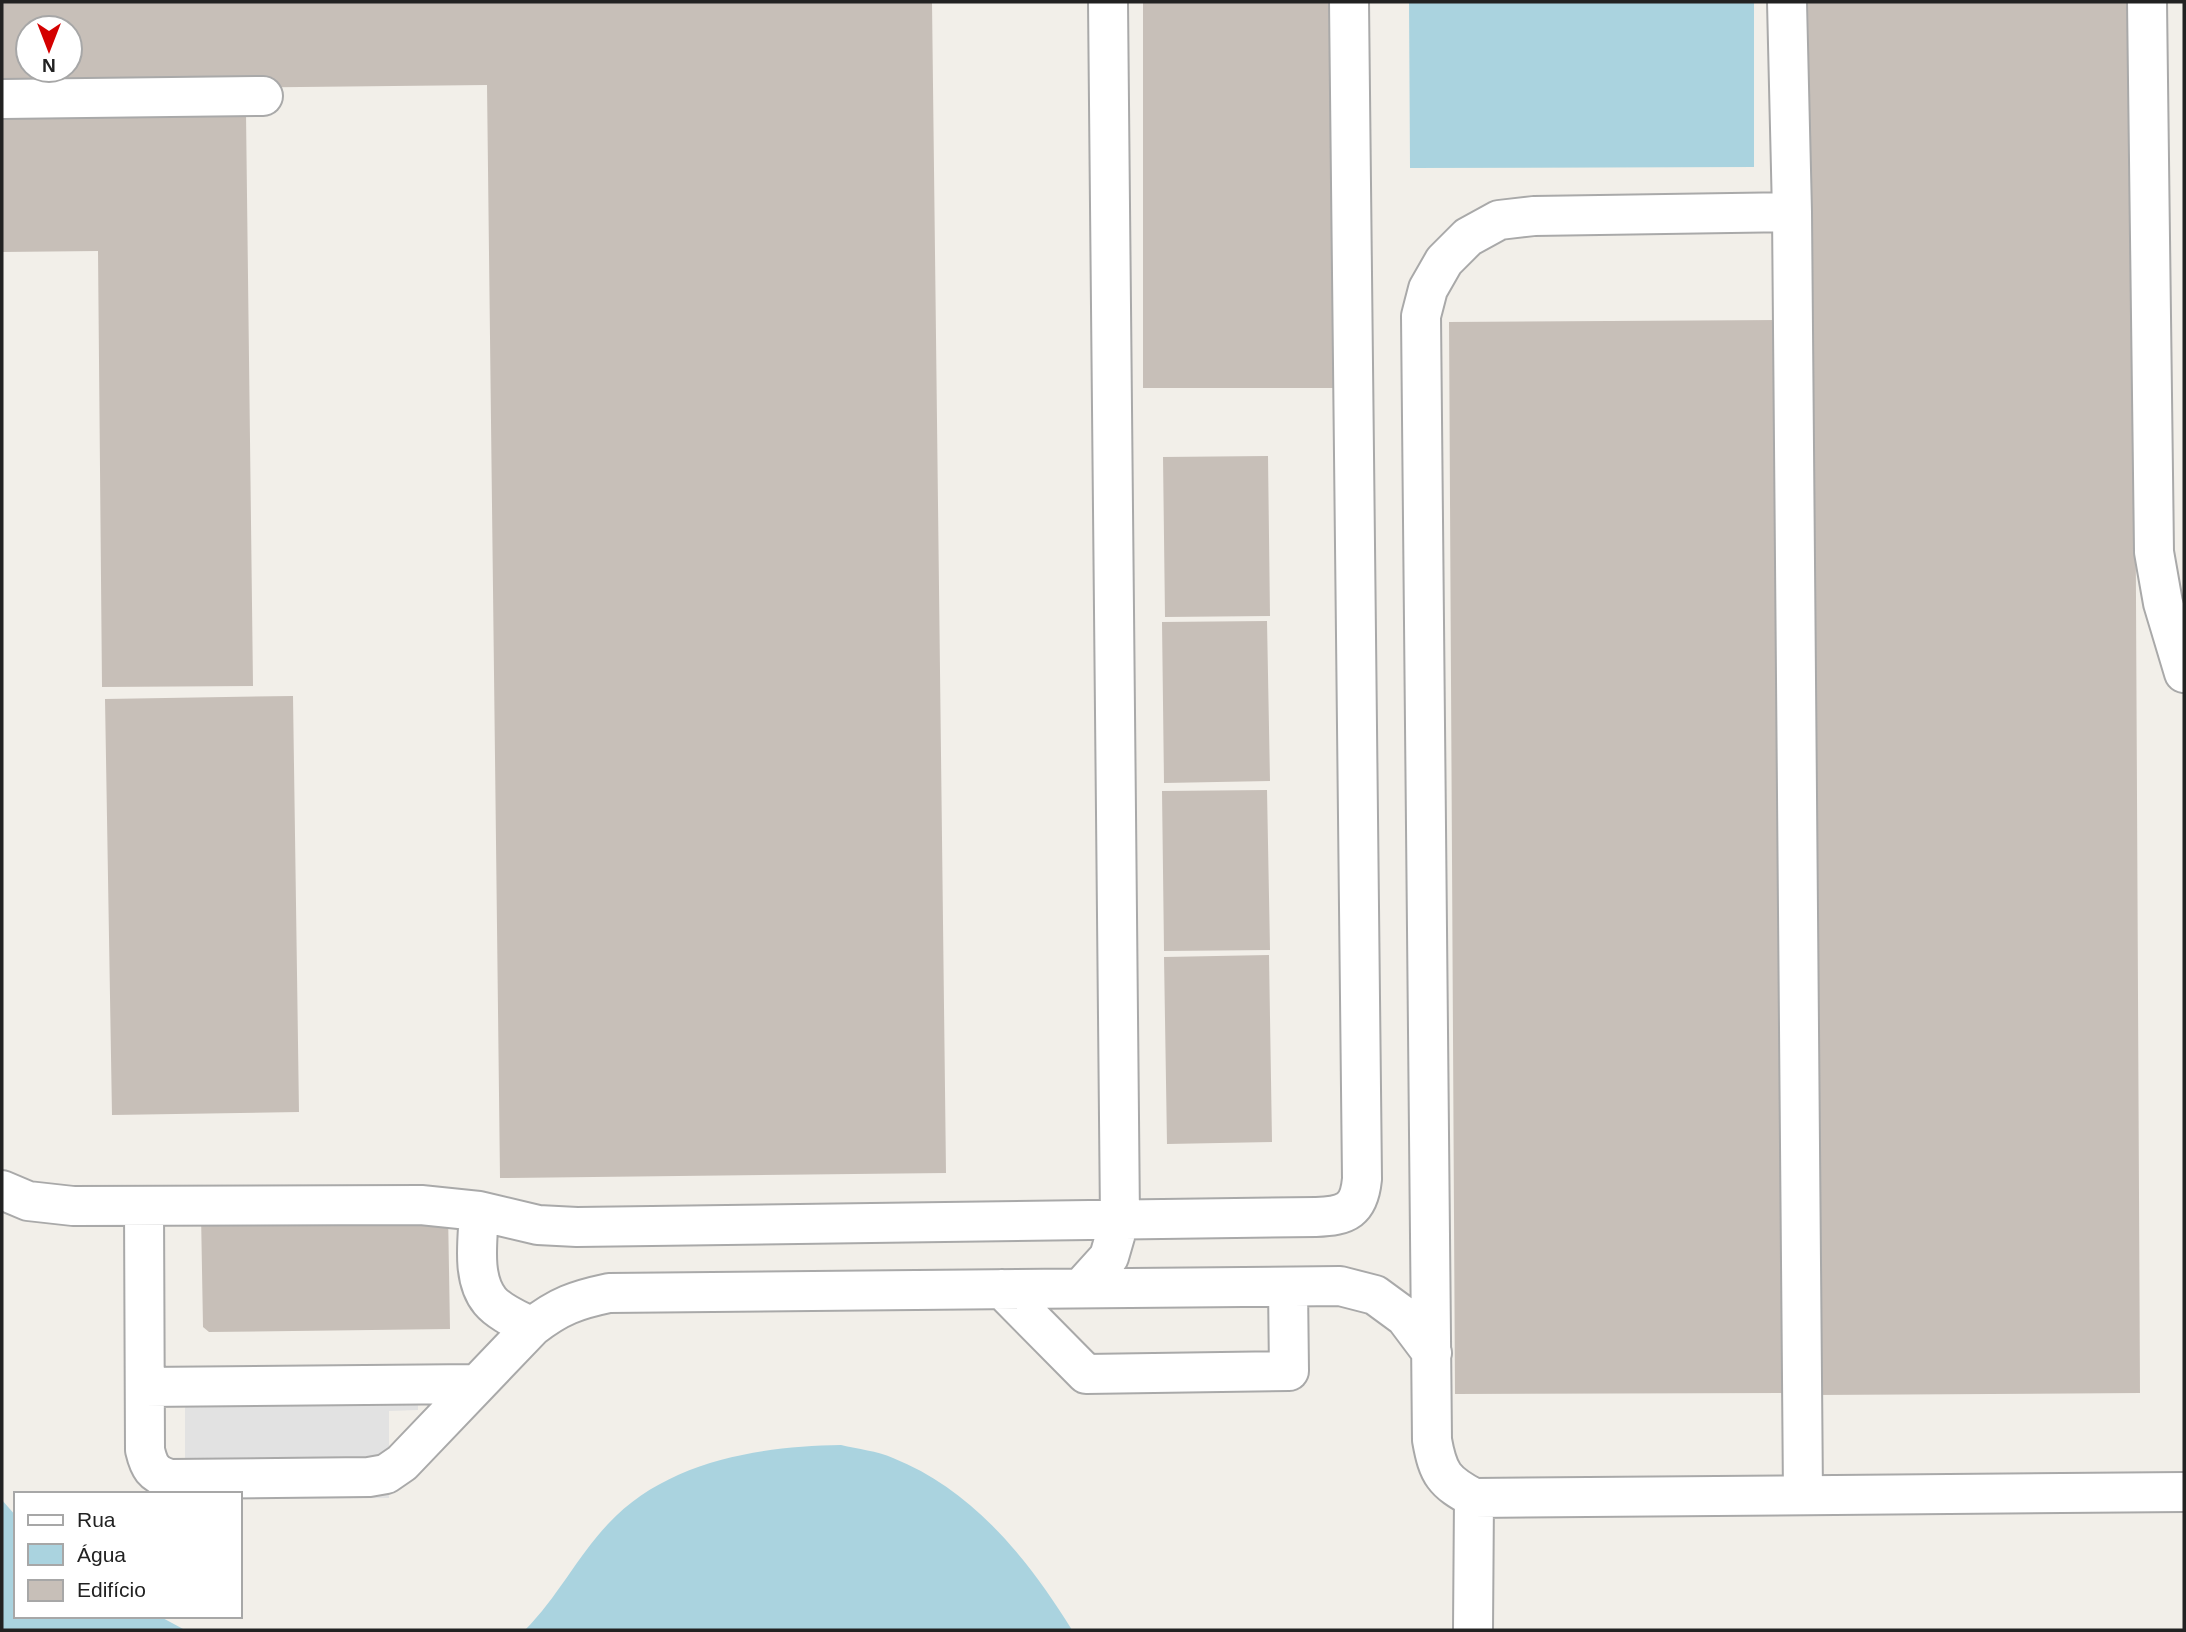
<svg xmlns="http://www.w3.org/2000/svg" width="2186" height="1632" font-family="Helvetica,sans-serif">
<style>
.parking{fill:#e2e2e2}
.water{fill:#aad3df}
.building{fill:#c7bfb8;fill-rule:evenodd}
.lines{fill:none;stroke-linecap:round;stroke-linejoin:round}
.minor-casing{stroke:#a9a9a9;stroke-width:42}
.minor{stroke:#fff;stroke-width:38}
</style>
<rect width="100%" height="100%" fill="#f2efe9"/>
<!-- parking -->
<path class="parking" d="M185,1390h233v20l-29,1v87l-149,1v-5h-55z"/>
<!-- water -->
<path class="water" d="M1409,2h345v165l-344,1z
M841,1445c17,4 36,6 52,13 80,32 135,101 179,172h-547c32,-32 52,-73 83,-106 58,-63 152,-78 233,-79z
M2,1500l14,16v100h143l26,14h-183z"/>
<!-- building -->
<path class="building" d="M2,2h930l14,1171 -446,5 -13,-1093 -485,5zM28,28h42v42h-42z
M1143,2h191l1,386h-192z
M1808,2h325l7,1391 -325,2z
M246,113l7,573 -151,1 -4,-436 -96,1v-136z
M1780,320l5,1073 -330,1 -6,-1072z
M1268,456l2,160 -105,1 -2,-160z
M1267,621l3,160 -106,2 -2,-161z
M293,696l6,416 -187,3 -7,-416z
M1267,790l3,160 -106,1 -2,-160z
M1269,955l3,187 -105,2 -3,-187z
M448,1211l2,118 -241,3 -6,-5 -2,-114z"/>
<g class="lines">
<defs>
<path id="minor" d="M1787,2l5,210 11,1283
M2147,2l7,550 9,51 21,70
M2,99l261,-3
M1792,212l-258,4 -35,4 -31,17 -24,24 -16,28 -7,27 11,1124c6,34 12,42 42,58l710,-6
M2,1190l26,11 45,5 348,-1 58,6 59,14 39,2 739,-10c31,-1 43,-7 46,-38l-13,-1177
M144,1206l1,244c4,17 8,24 25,29l199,-2 17,-3 16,-11 130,-136c27,-21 44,-27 77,-34l731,-7 35,9 30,22 27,36
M479,1211c-1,28 -8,67 11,90 10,12 28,19 42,26
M1081,1288l28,-31 11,-38 -12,-1217
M1002,1289l84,85 203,-3 -1,-84
M145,1387l332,-3
M1473,1630l1,-132"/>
</defs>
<!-- minor casing -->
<use href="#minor" class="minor-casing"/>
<!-- minor -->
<use href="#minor" class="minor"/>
</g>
<!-- border -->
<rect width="2186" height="1632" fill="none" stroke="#222222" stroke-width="7"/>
<!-- legend -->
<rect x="14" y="1492" width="228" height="126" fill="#ffffff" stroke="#a7a7a7" stroke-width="2"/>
<rect x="28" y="1515" width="35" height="10" fill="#ffffff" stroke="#a7a7a7" stroke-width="2"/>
<text x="77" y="1527" font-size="21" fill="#222222">Rua</text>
<rect x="28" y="1544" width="35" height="21" fill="#aad3df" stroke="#a7a7a7" stroke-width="2"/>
<text x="77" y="1562" font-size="21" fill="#222222">Água</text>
<rect x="28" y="1580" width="35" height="21" fill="#c7bfb8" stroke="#a7a7a7" stroke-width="2"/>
<text x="77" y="1597" font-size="21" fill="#222222">Edifício</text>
<!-- north arrow -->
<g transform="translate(49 49) rotate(180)"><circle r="33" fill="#ffffff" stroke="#a7a7a7" stroke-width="2"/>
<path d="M0-5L12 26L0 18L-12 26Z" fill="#d40000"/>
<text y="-10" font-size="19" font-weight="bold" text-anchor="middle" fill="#222222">N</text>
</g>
</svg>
